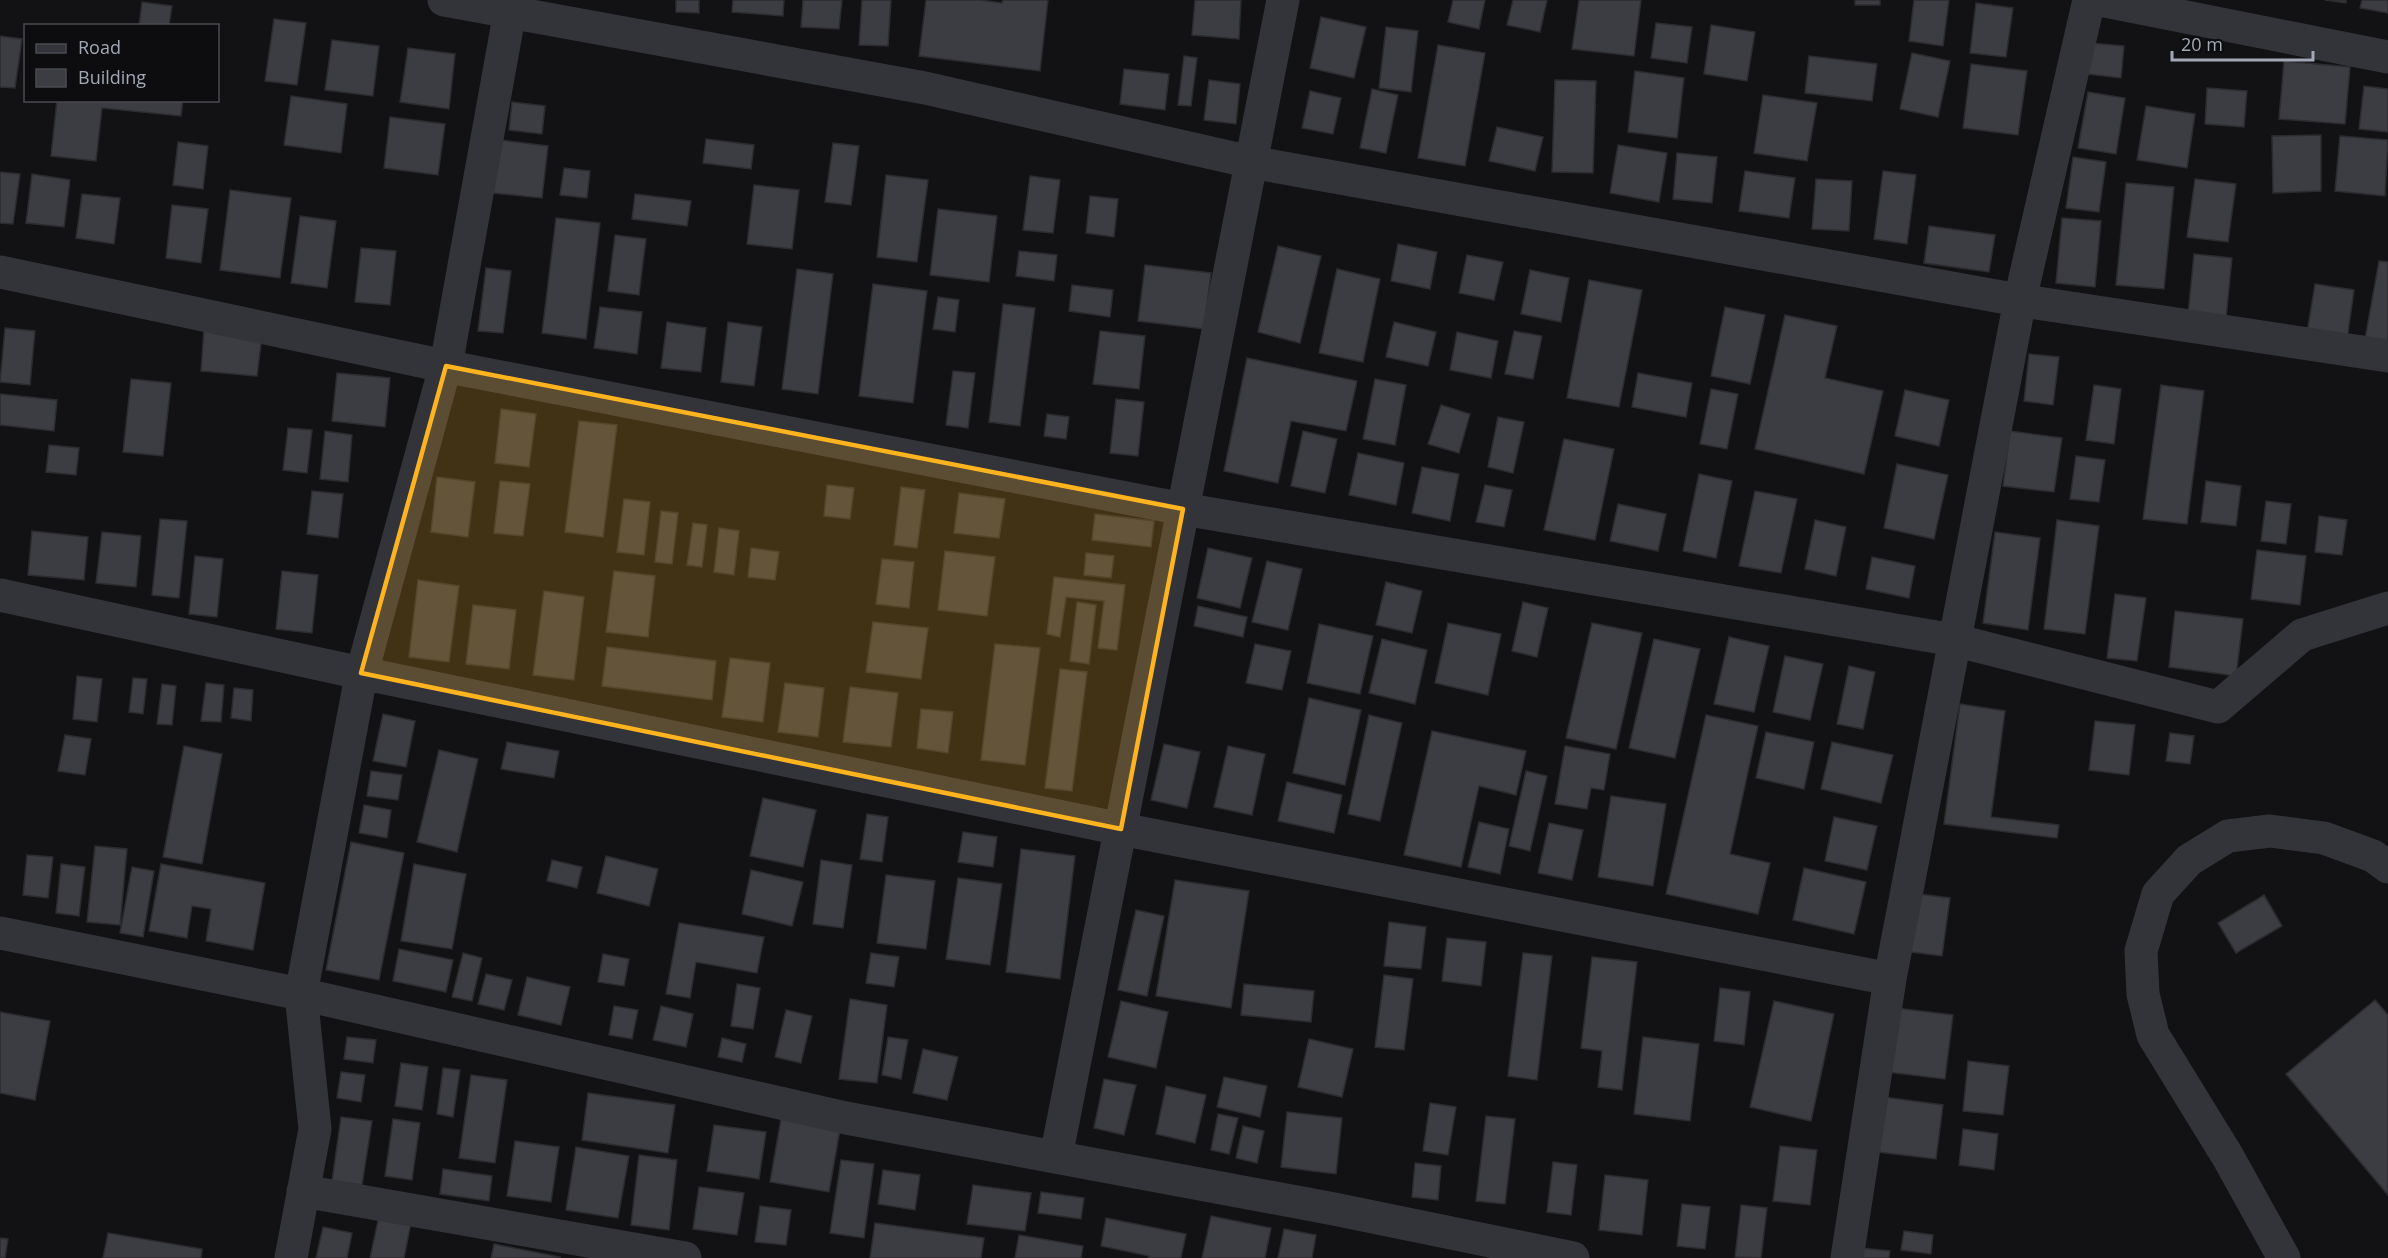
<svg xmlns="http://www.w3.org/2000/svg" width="2388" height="1258" font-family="'Open Sans',sans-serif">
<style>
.building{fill:#3c3d42;stroke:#2c2c30;stroke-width:1.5}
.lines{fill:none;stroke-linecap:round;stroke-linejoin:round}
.minor{stroke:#33343a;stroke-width:33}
.marked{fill:#ffb41f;fill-opacity:0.2;stroke:#ffb41f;stroke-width:4.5;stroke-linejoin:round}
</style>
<rect width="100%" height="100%" fill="#121214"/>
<!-- building -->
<path class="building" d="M676,0h23v13l-23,-1z
M733,0h51l-1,16 -51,-4z
M803,0h39l-3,29 -38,-2z
M862,0h29l-3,46 -29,-1z
M926,0h54l22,3 1,-3h45l-8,71 -121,-15z
M1195,0h46l-2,39 -47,-4z
M1453,0h32l-6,29 -31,-7z
M1513,0h34l-7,32 -33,-7z
M1579,0h62l-7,56 -62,-7z
M1855,0h25v5h-25z
M1914,0h35l-6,46 -34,-5z
M2325,0h21v3z
M2362,0h26v13l-28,-5z
M142,2l30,4 -3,20h-30z
M1976,3l37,5 -7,49 -36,-4z
M1321,17l45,10 -12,51 -44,-10z
M274,19l32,4 -9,62 -32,-4z
M1656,23l36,4 -5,36 -36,-5z
M1711,25l44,7 -8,49 -43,-7z
M1386,27l32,4 -7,61 -32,-4z
M0,36l22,3 -7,49 -15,-1z
M332,40l47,6 -6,50 -48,-6z
M2091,43l33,3 -3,32 -33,-4z
M1438,45l47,8 -20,113 -47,-8z
M408,48l47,6 -6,55 -49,-7z
M1912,53l38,8 -12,56 -38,-8z
M1184,56l13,2 -6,48 -13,-1z
M1809,56l68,8 -5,37 -67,-8z
M2284,61l66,6 -5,57 -66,-5z
M1971,64l56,7 -9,64 -55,-7z
M1124,69l45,5 -4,36 -45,-6z
M1635,71l49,7 -7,60 -49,-6z
M1209,80l31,4 -4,40 -32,-4z
M1555,80l41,1 -3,92 -41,-1z
M2364,86l24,3v43l-29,-3z
M2207,88l40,3 -3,36 -39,-3z
M1372,89l26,6 -12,58 -26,-5z
M1310,91l31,7 -8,36 -31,-6z
M2088,92l37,6 -9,56 -38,-6z
M1763,95l54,8 -10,58 -53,-8z
M291,96l56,8 -6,49 -57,-8z
M57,100h126l-2,16 -79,-8 -6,53 -45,-5z
M512,102l33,4 -3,28 -33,-4z
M2146,106l49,8 -8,54 -50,-8z
M390,117l55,7 -7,51 -54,-7z
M1497,127l46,10 -8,34 -46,-10z
M2321,135v56l-48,2 -1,-57z
M2340,136l48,4 -3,56 -50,-5z
M706,139l48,6 -3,24 -48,-6z
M500,140l48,6 -6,52 -49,-5z
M178,142l30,4 -5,43 -30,-4z
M833,143l26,3 -8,59 -26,-3z
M1618,145l49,8 -8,49 -49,-9z
M1677,153l40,4 -5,46 -39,-4z
M2073,157l33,5 -7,50 -33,-4z
M564,168l26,3 -3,27 -27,-3z
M1745,171l50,7 -6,40 -50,-7z
M1883,171l33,4 -9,69 -33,-5z
M0,172l20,2 -7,50 -13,-1z
M32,174l38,6 -6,47 -38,-4z
M886,175l42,5 -11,82 -40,-5z
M1030,176l30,4 -7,53 -30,-3z
M1816,179l36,2 -3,50 -37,-2z
M2195,179l41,5 -8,58 -41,-5z
M2126,183l48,4 -10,102 -48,-4z
M754,185l45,5 -7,59 -45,-5z
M230,190l61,8 -11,80 -60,-8z
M82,194l38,4 -6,46 -38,-6z
M635,194l56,7 -4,25 -55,-7z
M1090,196l28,3 -4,38 -28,-4z
M172,205l36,4 -7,54 -35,-5z
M938,209l59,7 -8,66 -59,-7z
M300,216l36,5 -9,67 -36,-5z
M556,218l44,5 -14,116 -44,-6z
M2062,218l39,3 -6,66 -39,-4z
M1929,226l66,9 -6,37 -65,-9z
M615,235l31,4 -7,56 -31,-4z
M1398,244l39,8 -7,37 -39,-8z
M1278,246l43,10 -21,87 -42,-11z
M361,248l35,3 -6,54 -35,-3z
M1019,251l38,4 -3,26 -38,-5z
M2194,254l38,4 -6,60 -38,-3z
M1467,255l36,7 -9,38 -35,-7z
M2379,261l9,1v81l-23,-4z
M1145,265l66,8 -7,56 -66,-8z
M486,268l25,3 -8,62 -25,-2z
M797,269l36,5 -15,120 -36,-5z
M1337,269l43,10 -17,83 -44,-9z
M1530,270l39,8 -8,44 -40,-8z
M1589,280l53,10 -23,117 -52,-9z
M873,284l54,7 -14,112 -54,-7z
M2315,284l39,6 -7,50 -40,-7z
M1072,285l41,5 -3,27 -41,-6z
M938,297l21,3 -4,32 -22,-3z
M1003,304l32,4 -15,118 -31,-4z
M600,307l42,5 -5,42 -43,-6z
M1725,307l40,8 -15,69 -39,-8z
M1785,315l52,11 -12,52 58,13 -19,83 -109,-25z
M667,322l39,6 -5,44 -40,-4z
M728,322l34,5 -8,59 -33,-4z
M1394,322l42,10 -8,34 -42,-9z
M5,328l30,3 -5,54 -30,-3z
M204,329l58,7 -5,40 -56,-5z
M1100,331l45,5 -6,53 -46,-5z
M1514,331l28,5 -9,43 -28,-5z
M1457,332l41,9 -7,37 -41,-8z
M2029,354l30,3 -6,48 -29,-4z
M1247,358l110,23 -11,50 -55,-10 -13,62 -54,-12z
M953,371l22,2 -7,55 -22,-3z
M337,373l53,5 -5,49 -53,-6z
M1638,373l54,10 -6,34 -54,-10z
M131,379l40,4 -8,73 -40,-4z
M1375,379l31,6 -11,60 -32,-6z
M2094,385l27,4 -7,55 -28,-4z
M2161,385l43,6 -17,133 -44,-5z
M1711,389l27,5 -11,55 -27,-5z
M1905,390l44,10 -10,46 -44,-10z
M0,394l57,6 -3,31 -54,-6z
M1116,399l28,3 -6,54 -28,-3z
M1441,405l29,9 -11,39 -31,-9z
M501,409l35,5 -7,53 -34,-4z
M1047,414l22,3 -3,22 -22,-3z
M1498,417l26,5 -11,51 -25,-6z
M579,421l38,4 -14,112 -38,-5z
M288,428l24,2 -5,43 -24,-3z
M325,431l27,4 -4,47 -28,-3z
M1303,431l34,8 -12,54 -34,-7z
M2010,431l52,7 -8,54 -51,-6z
M1564,439l50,10 -19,91 -51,-10z
M49,445l30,3 -3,27 -30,-3z
M1358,453l46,10 -8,42 -47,-10z
M2076,456l29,4 -6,42 -29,-3z
M1897,464l51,11 -14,64 -50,-11z
M1422,467l37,7 -9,47 -38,-8z
M1699,474l33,7 -16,77 -33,-7z
M437,477l38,5 -7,55 -37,-5z
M500,481l30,3 -7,52 -29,-3z
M2206,481l35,5 -5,40 -35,-4z
M827,485l27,3 -4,31 -26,-3z
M1485,485l27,5 -8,37 -28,-5z
M901,487l24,3 -8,58 -23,-3z
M312,491l31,3 -5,44 -31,-4z
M1755,491l42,8 -16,74 -42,-7z
M959,493l46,6 -6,39 -45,-5z
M624,499l26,3 -6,53 -27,-3z
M2266,501l25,3 -5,40 -25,-3z
M1618,504l48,10 -8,37 -48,-10z
M661,511l17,2 -6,51 -17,-2z
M1095,514l59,7 -3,26 -59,-7z
M2319,516l28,4 -5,35 -27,-3z
M160,519l27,2 -8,77 -27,-3z
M1815,520l31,7 -10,49 -31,-7z
M2057,520l42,6 -14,108 -41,-5z
M693,523l14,2 -5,42 -15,-2z
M719,528l20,3 -5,44 -20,-3z
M32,531l56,6 -4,43 -56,-5z
M102,532l39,4 -5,51 -40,-4z
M1995,532l45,6 -12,92 -45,-7z
M751,548l28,4 -4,28 -27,-3z
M1208,548l44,10 -12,50 -43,-10z
M2257,550l49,6 -6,49 -49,-6z
M945,551l50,6 -8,59 -49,-6z
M1086,553l28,3 -3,22 -27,-3z
M195,556l28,3 -6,58 -28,-3z
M1872,557l43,9 -6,32 -43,-9z
M882,559l32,3 -5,46 -33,-4z
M1267,561l35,8 -14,61 -36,-8z
M282,571l36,4 -6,58 -36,-4z
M614,571l41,5 -7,61 -42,-5z
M1054,577l71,8 -8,65 -19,-2 6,-47 -38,-4 -6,40 -13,-3z
M418,580l41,6 -10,76 -40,-5z
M1386,582l36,9 -10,42 -36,-8z
M544,591l40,6 -10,83 -41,-5z
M2115,594l31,4 -9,63 -30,-3z
M1077,602l19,3 -7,59 -19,-3z
M1523,602l25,6 -11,49 -25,-6z
M473,605l43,5 -7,59 -43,-5z
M1198,606l49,11 -4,20 -49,-11z
M2175,611l68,8 -7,57 -67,-9z
M873,622l55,6 -7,51 -55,-7z
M1448,623l53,11 -13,61 -53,-12z
M1592,623l50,10 -26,116 -50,-11z
M1319,624l54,12 -13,58 -53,-11z
M1729,637l40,9 -15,66 -40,-8z
M1382,639l45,11 -12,54 -46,-11z
M1654,639l46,10 -25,109 -46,-10z
M995,644l45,4 -15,117 -44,-5z
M1255,644l36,7 -9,39 -36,-7z
M607,647l109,14 -4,39 -110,-14z
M1785,656l38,8 -13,56 -37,-8z
M730,658l40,5 -7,59 -41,-5z
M1849,666l26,6 -12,57 -26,-5z
M1060,669l27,3 -15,119 -27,-3z
M77,676l25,3 -5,43 -24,-3z
M133,678l14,1 -4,35 -14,-2z
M206,683l18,2 -3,37 -20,-1z
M785,683l39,5 -6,49 -40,-5z
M162,684l14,2 -4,39 -15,-1z
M850,687l48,6 -7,54 -48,-5z
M234,688l19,2 -2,31 -20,-3z
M1309,698l52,12 -16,75 -52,-12z
M1960,704l45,7 -14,106 68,8 -2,13 -113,-14z
M921,709l32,3 -5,41 -31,-5z
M383,714l32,7 -9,46 -33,-6z
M1369,715l33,8 -22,98 -32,-7z
M1706,715l52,11 -28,128 40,9 -12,51 -92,-20z
M2095,721l40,4 -6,50 -40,-5z
M1432,731l94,20 -10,44 -37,-9 -18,81 -57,-12z
M1766,732l48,10 -10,47 -48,-11z
M2170,733l24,3 -4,28 -24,-3z
M65,735l26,4 -6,36 -27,-4z
M507,742l52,9 -5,27 -53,-9z
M1832,742l61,13 -12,48 -60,-14z
M1164,744l36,8 -13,56 -36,-8z
M184,746l38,8 -20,110 -39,-7z
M1228,746l37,8 -13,61 -38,-8z
M1565,746l45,8 -6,36 -13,-2 -4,21 -32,-5z
M439,750l39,9 -21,93 -40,-10z
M371,771l31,4 -4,25 -31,-4z
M1526,771l21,5 -17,75 -21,-5z
M1287,782l55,13 -8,38 -56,-12z
M1611,796l55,8 -13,82 -55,-9z
M763,798l53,12 -13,57 -53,-11z
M364,805l27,5 -4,28 -28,-5z
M867,814l21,3 -6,45 -22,-3z
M1834,817l43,9 -10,44 -42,-9z
M1479,822l30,7 -9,45 -32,-7z
M1549,823l34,7 -11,50 -34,-7z
M963,832l34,5 -4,30 -35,-5z
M351,842l53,11 -25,127 -53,-10z
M95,846l32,3 -7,76 -33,-3z
M1021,849l54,7 -15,123 -54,-7z
M27,855l26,2 -5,41 -25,-3z
M606,856l52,13 -9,37 -52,-13z
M552,860l30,7 -5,21 -30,-7z
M821,860l31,5 -9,63 -30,-4z
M61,864l24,3 -6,49 -23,-3z
M161,864l104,19 -12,67 -47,-9 5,-32 -19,-3 -5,32 -38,-7z
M414,864l52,10 -14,75 -51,-8z
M132,867l22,4 -11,66 -23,-4z
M1804,868l62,14 -12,52 -61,-14z
M751,870l52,12 -11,44 -50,-12z
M886,875l49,6 -9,68 -49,-6z
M958,878l44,6 -12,81 -44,-6z
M1175,880l74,11 -18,117 -75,-12z
M1919,894l31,4 -8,58 -31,-4z
M2264,895l18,31 -46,27 -18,-30z
M1136,910l28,6 -17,80 -29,-6z
M1389,922l37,5 -5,42 -37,-3z
M679,923l85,14 -7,36 -61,-11 -6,36 -24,-4z
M1447,938l39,4 -5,44 -39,-5z
M399,949l54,11 -7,32 -53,-11z
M463,953l19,5 -10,43 -20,-4z
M871,953l28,4 -5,30 -28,-4z
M1523,953l29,3 -15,124 -29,-4z
M603,954l26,5 -5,27 -26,-4z
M1592,957l45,5 -15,128 -24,-3 4,-36 -21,-3z
M486,974l26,6 -8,30 -26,-6z
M1384,975l29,4 -9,71 -29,-3z
M527,977l43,10 -9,38 -43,-10z
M737,984l23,4 -7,41 -22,-3z
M1244,984l70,7 -3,31 -70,-7z
M1720,988l30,4 -6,53 -30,-4z
M850,999l37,6 -10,78 -38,-4z
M2375,1000l13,15v180l-102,-121z
M1121,1001l47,11 -12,56 -48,-11z
M1774,1001l60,13 -23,107 -61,-14z
M614,1006l24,4 -6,29 -23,-4z
M661,1006l32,8 -7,33 -33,-7z
M1896,1008l57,7 -8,64 -58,-7z
M786,1010l26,6 -11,47 -26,-6z
M0,1012l50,9 -15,79 -35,-7z
M347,1037l29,3 -3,23 -29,-4z
M888,1037l20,3 -7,39 -19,-4z
M1643,1037l56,7 -9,77 -56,-7z
M722,1038l24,6 -4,18 -24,-5z
M1309,1039l44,10 -11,48 -44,-10z
M923,1049l35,8 -11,43 -34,-7z
M1968,1061l41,5 -6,49 -40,-4z
M401,1063l27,4 -6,43 -27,-4z
M443,1068l17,2 -7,47 -16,-3z
M341,1072l24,3 -4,27 -24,-4z
M471,1075l36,5 -12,83 -36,-5z
M1224,1077l43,9 -7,31 -43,-10z
M1104,1079l32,6 -12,50 -30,-7z
M1166,1086l40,9 -11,48 -39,-9z
M588,1093l87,12 -7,48 -86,-13z
M1884,1097l59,8 -7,54 -58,-7z
M1430,1103l26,4 -8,48 -25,-4z
M1287,1112l55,6 -6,56 -55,-7z
M1218,1114l20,4 -9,36 -18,-4z
M1486,1116l29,3 -10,85 -29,-3z
M341,1117l31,4 -10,64 -30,-4z
M393,1119l27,4 -8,57 -27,-4z
M781,1119l59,11 -11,62 -59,-10z
M714,1125l52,7 -7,47 -52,-8z
M1243,1126l21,5 -7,32 -21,-5z
M1963,1129l35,5 -4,36 -35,-5z
M515,1141l44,6 -8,55 -44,-6z
M1780,1146l37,4 -7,55 -37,-4z
M576,1147l53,9 -11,62 -52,-8z
M639,1155l38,5 -8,70 -38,-5z
M841,1160l33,4 -10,74 -34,-5z
M1553,1162l24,3 -6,50 -24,-3z
M1415,1163l26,3 -3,34 -26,-3z
M443,1169l49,7 -3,25 -49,-7z
M883,1170l37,5 -5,35 -37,-6z
M1605,1175l43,5 -6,55 -43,-5z
M973,1185l58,8 -6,38 -58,-7z
M699,1187l45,6 -7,42 -44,-6z
M1041,1192l43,6 -3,21 -43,-6z
M1682,1204l28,3 -5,42 -28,-3z
M1741,1205l26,3 -6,50 -26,-1z
M760,1206l31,4 -5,35 -31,-3z
M379,1216l32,7 -7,35h-34z
M1211,1216l60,12 -6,30h-63z
M1106,1218l80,16 -5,24h-33l1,-2 -48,-10z
M875,1223l109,15 -3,20h-111z
M323,1227l29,6 -5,25h-31z
M1284,1229l32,6 -4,23h-34z
M1904,1231l29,4 -2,19 -30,-4z
M108,1233l94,16 -1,9h-98z
M1019,1235l64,11 -2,12h-66z
M0,1238l8,1 -3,19h-5z
M494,1244l66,13v1h-69z
M1861,1248l29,3 -1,7h-30z"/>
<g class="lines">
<!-- minor -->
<path class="minor" d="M444,0l481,88 326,74 773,139 364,55
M2100,0l288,57
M0,272l449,95 734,142 771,131 264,67 84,-72 86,-27
M0,595l361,78 760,156 769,150 -43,279
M0,933l301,61 545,124 488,91 239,49
M1890,979l130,-679 69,-300
M1056,1157l227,-1157
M303,1191l382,67
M291,1258l24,-129 -14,-135 60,-318 86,-316 65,-360
M2284,1258l-56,-101 -75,-122 -10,-41 -2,-43 17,-57 31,-34 39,-24 42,-5 54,7 49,18 15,11"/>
</g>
<!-- marked area -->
<path class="marked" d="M446,366l737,143 -62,320 -760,-156z"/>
<!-- legend -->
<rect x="24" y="24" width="195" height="78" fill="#0d0d0f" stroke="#494b52" stroke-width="1.5"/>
<rect x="36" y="44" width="30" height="9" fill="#33343a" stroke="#494b52" stroke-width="1.5"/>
<text x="78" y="54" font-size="18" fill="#a2a8b6">Road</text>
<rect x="36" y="69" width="30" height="18" fill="#3c3d42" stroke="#494b52" stroke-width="1.5"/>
<text x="78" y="84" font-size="18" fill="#a2a8b6">Building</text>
<!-- scale -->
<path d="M2172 51v9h141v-9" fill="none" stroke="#a2a8b6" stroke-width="3"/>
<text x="2181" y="51" font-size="18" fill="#a2a8b6" stroke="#0d0d0f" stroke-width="4.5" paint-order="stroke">20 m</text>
</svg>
